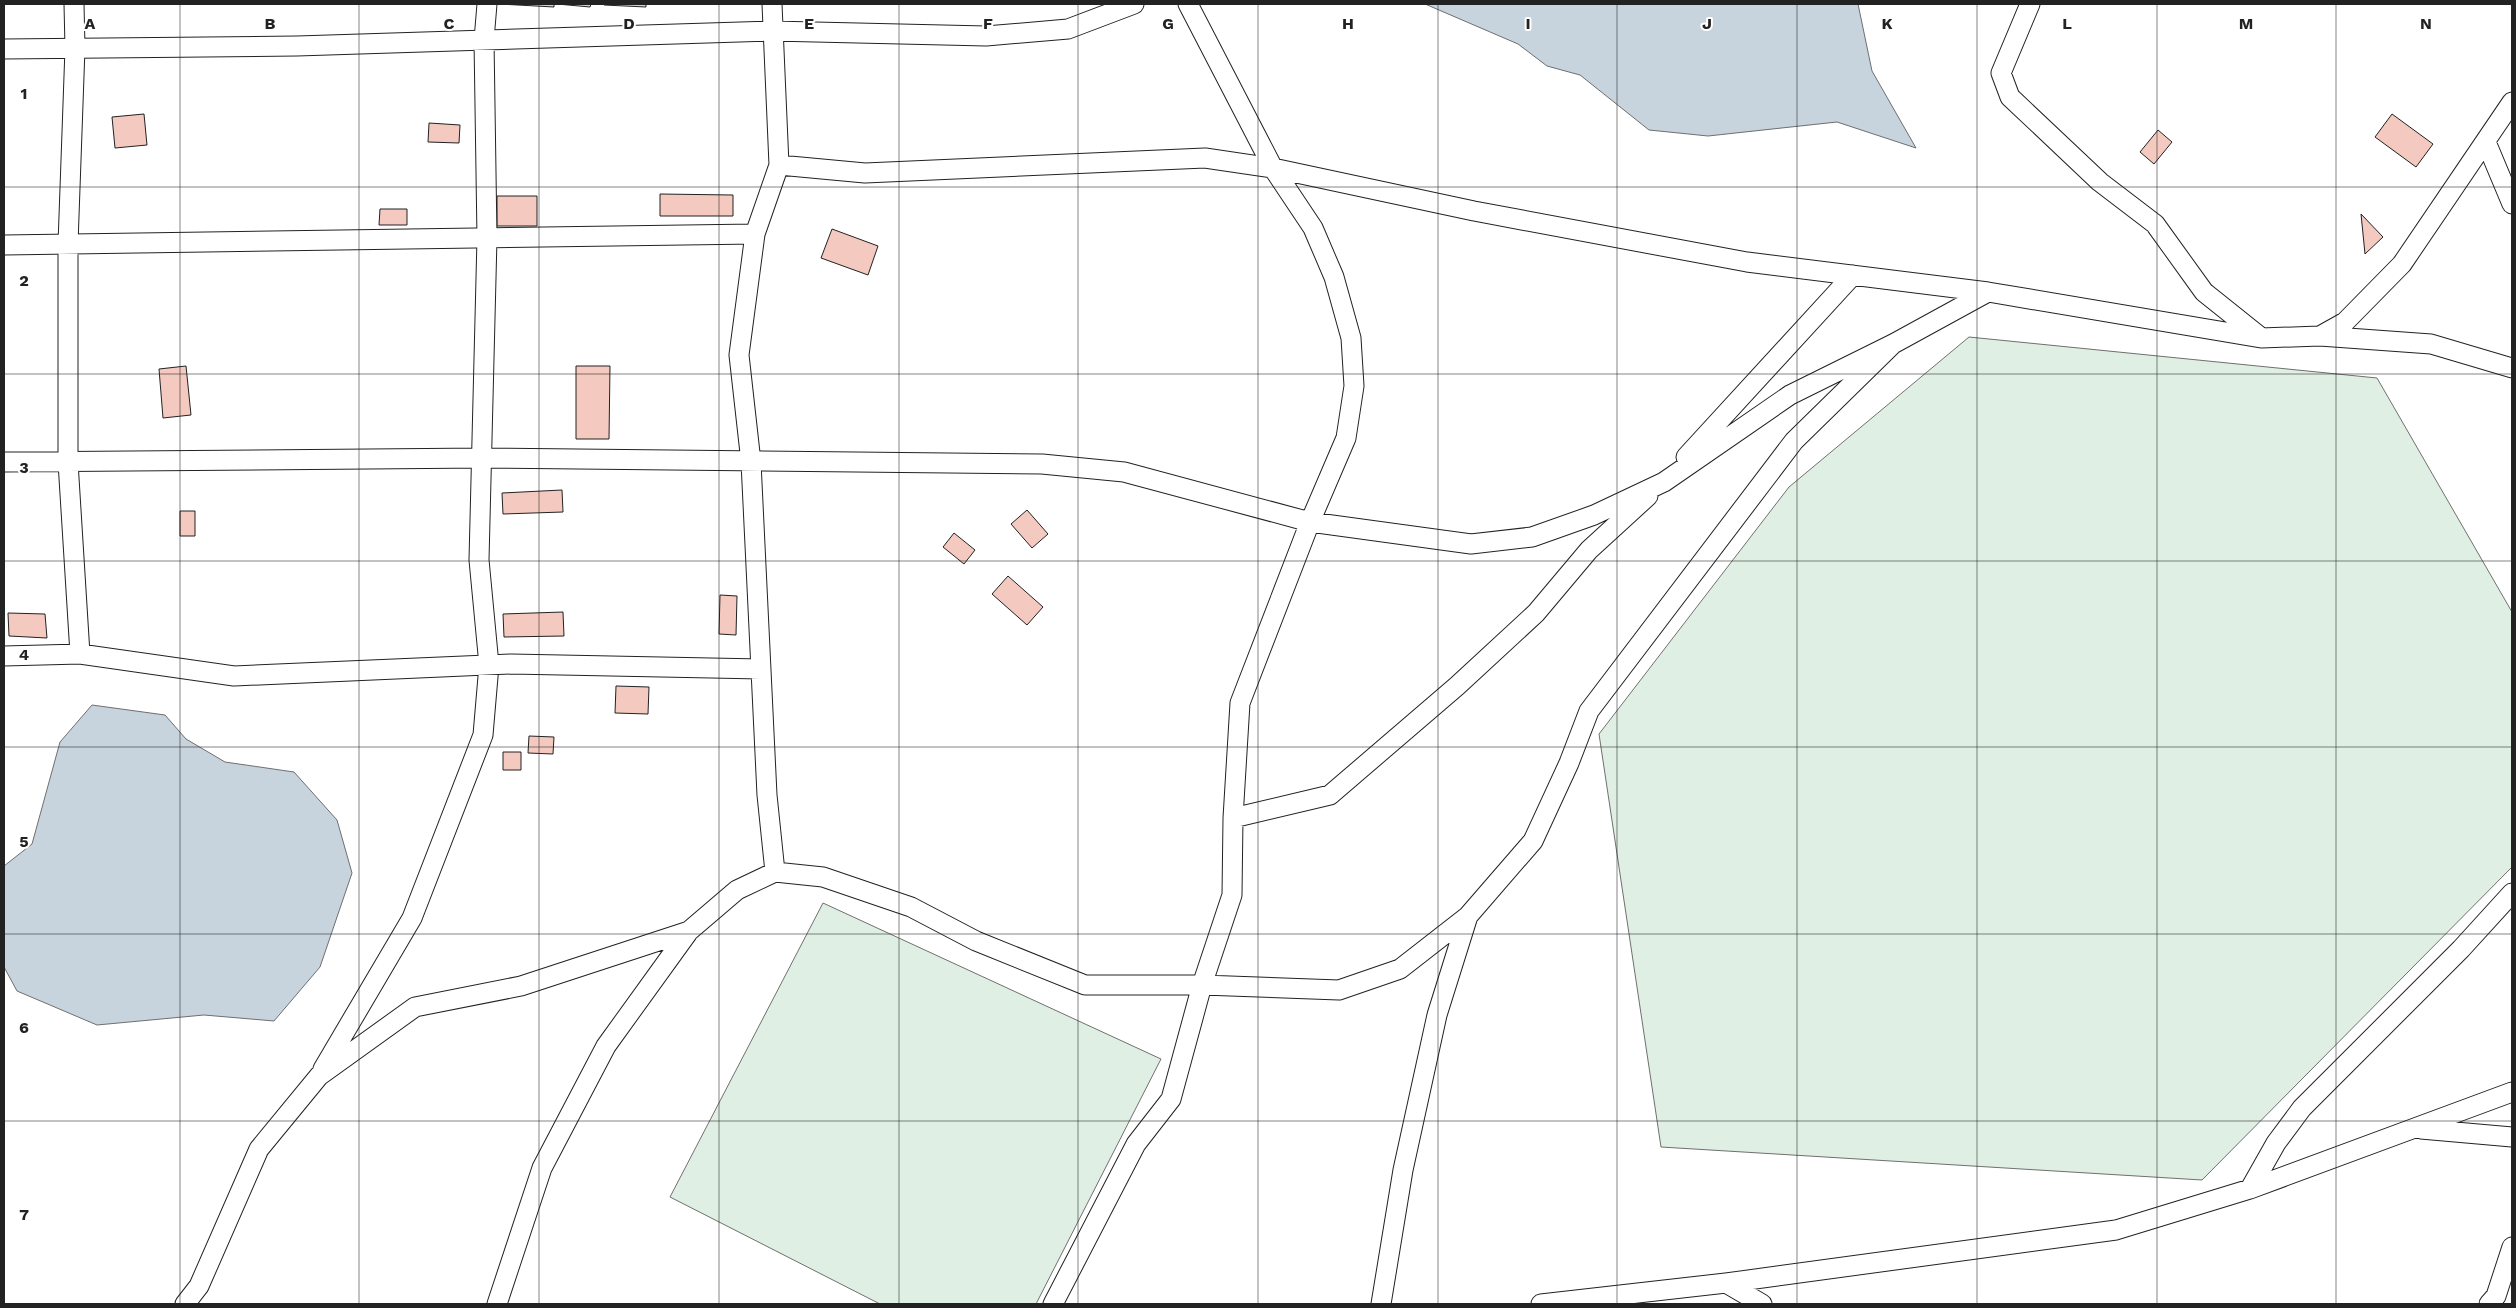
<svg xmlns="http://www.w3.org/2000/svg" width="2516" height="1308" font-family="'Work Sans',sans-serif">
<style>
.green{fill:#e0efe3;stroke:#6f6f6f}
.water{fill:#c7d3dd;stroke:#6f6f6f}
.building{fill:#f3c9c0;stroke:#222}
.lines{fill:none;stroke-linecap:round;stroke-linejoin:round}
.minor-casing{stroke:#222;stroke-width:21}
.minor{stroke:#fff;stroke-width:19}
.grid{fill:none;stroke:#222;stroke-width:1;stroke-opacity:0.55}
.grid-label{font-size:16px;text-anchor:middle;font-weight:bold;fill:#222;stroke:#fff;stroke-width:4;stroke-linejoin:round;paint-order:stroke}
</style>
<rect width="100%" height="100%" fill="#fff"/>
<!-- green -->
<path class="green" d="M1969,337l408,41 135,234v255l-310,313 -541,-33 -62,-413 190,-247z
M823,903l338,156 -125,245h-156l-210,-107z"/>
<!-- water -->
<path class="water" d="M1425,4h433l14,67 44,77 -79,-26 -129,14 -59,-6 -69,-55 -33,-9 -29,-22z
M92,705l73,10 21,24 39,23 69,10 43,48 15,53 -32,94 -46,54 -70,-6 -107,10 -80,-34 -13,-24v-101l28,-22 28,-102z"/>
<!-- building -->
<path class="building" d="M499,4h55v3z
M557,4h34l-1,3z
M604,4h42v3l-42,-2z
M144,114l3,31 -32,3 -3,-31z
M2392,114l41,30 -17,23 -41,-30z
M429,123l31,2 -1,18 -31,-1z
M2158,130l14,12 -18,22 -14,-12z
M660,194l73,1v21h-73z
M497,196h40v30h-40z
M380,209h27v16h-28z
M2361,214l22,23 -18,17z
M832,229l46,17 -10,29 -47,-17z
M186,366l5,49 -28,3 -4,-49z
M576,366h34l-1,73h-33z
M562,490l1,22 -60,2 -1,-21z
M1027,510l21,24 -16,14 -21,-24z
M180,511h15v25h-15z
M954,533l21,17 -11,14 -21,-17z
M1008,576l35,31 -16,18 -35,-31z
M720,595l17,1 -1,39 -17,-1z
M563,612l1,24 -60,1 -1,-23z
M8,613l37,1 2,24 -38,-2z
M616,686l33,1 -1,27 -33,-1z
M529,736l25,1 -1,17 -25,-1z
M503,752h18v18h-18z"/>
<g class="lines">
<defs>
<path id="minor" d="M74,4l1,44 -7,196v218l12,192
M772,4l7,161 -24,69 -16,121 12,107 16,333 8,77
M2030,4l-29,69 9,24 90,85 55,42 49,68 55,44
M4,49l293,-3 475,-15 214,5 82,-7 66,-25
M2486,142l26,62
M779,165l86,8 340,-15 68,10 201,43 273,51 241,30 273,46 59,-2 25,-14 57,-58 110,-162
M4,245l751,-11
M2320,336l111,8 81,24
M1686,457l167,-182
M4,462l479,-4 559,6 82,8 186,50 161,22 61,-7 62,-22 70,-33 126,-87 103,-51 95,-52
M4,656l76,-2 154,22 277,-12 250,5
M1233,818l97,-23 127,-109 79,-73 53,-63 59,-54
M323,1069l89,-151 71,-183 6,-70 -10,-105 8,-322 -3,-198 3,-36
M2421,1129l91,8
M2250,1189l26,-46 26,-35 159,-159 51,-56
M1726,1283l36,21
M185,1304l14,-18 60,-137 60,-73 96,-69 106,-21 168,-55 48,-41 38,-18 48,5 88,30 65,34 109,44h117l137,5 61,-21 68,-53 65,-75 36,-78 20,-52 205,-270 99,-97
M497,1304l45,-136 64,-122 83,-115
M1053,1304l83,-160 35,-45 31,-114 30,-90 1,-77 7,-115 70,-181 36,-84 8,-52 -3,-48 -17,-61 -21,-49 -40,-60 -85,-164
M1381,1304l22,-134 34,-155 31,-99
M1541,1304l185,-21 390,-53 134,-41 262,-97
M2489,1304l7,-8 16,-49"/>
</defs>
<!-- minor casing -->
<use href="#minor" class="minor-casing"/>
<!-- minor -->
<use href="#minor" class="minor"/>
</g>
<!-- grid -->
<path class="grid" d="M180,4v1300M359,4v1300M539,4v1300M719,4v1300M899,4v1300M1078,4v1300M1258,4v1300M1438,4v1300M1617,4v1300M1797,4v1300M1977,4v1300M2157,4v1300M2336,4v1300M4,187h2508M4,374h2508M4,561h2508M4,747h2508M4,934h2508M4,1121h2508"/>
<g class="grid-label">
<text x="90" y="29">A</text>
<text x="270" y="29">B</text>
<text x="449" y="29">C</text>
<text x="629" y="29">D</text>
<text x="809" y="29">E</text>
<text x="988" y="29">F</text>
<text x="1168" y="29">G</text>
<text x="1348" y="29">H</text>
<text x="1528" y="29">I</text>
<text x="1707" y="29">J</text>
<text x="1887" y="29">K</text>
<text x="2067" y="29">L</text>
<text x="2246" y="29">M</text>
<text x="2426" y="29">N</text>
<text x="24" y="99">1</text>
<text x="24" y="286">2</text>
<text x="24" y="473">3</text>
<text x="24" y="660">4</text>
<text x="24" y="847">5</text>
<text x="24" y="1033">6</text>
<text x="24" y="1220">7</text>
</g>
<!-- border -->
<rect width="2516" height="1308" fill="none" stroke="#222222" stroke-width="10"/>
</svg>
